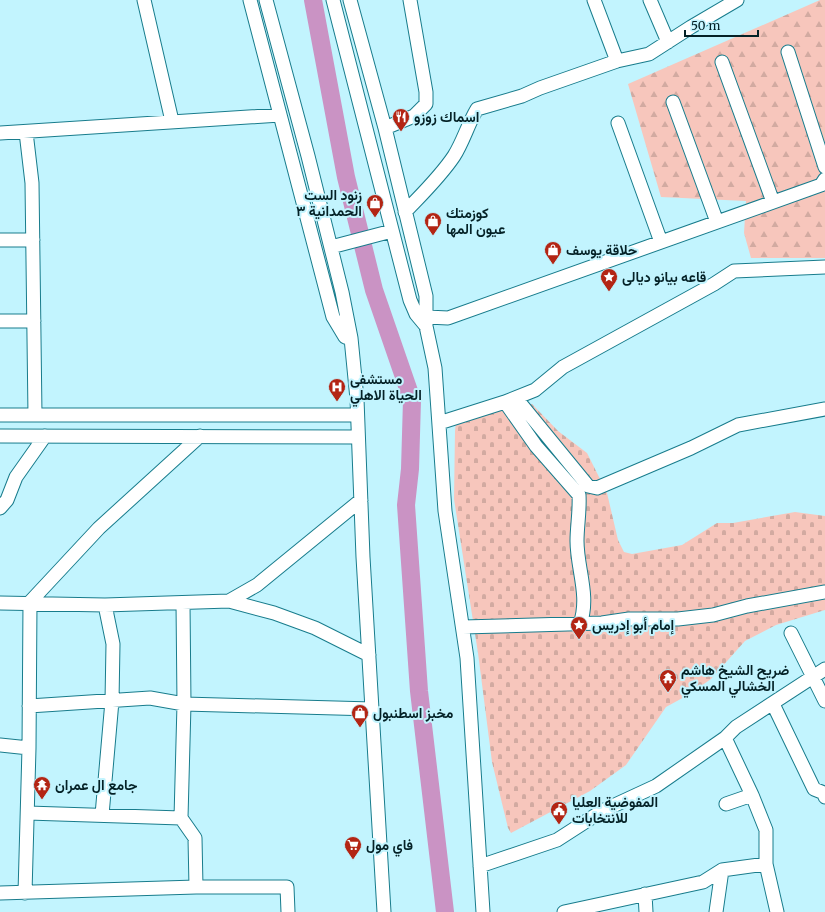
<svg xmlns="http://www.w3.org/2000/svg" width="825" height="912" font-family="Merriweather,Vazirmatn,serif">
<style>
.forest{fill:url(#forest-firs)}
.cemetery{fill:url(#cemetery-stones)}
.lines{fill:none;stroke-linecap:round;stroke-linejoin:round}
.river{stroke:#ca93c4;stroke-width:18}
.minor-casing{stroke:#187c8c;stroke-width:15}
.minor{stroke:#fff;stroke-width:13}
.labels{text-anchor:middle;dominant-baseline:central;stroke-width:4;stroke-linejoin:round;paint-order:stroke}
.poi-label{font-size:14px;font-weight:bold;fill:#042126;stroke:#c2f4fe;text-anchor:start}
</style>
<defs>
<pattern id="forest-firs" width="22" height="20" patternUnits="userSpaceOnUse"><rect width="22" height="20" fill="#f7c6bc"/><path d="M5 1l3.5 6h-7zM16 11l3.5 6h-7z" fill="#d2aaa1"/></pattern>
<pattern id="cemetery-stones" width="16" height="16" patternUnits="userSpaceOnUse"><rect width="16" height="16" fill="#f7c6bc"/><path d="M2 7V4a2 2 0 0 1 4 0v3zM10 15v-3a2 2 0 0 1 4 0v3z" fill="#d2aaa1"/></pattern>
</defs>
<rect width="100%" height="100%" fill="#c2f4fe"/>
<!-- forest -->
<path class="forest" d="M820,0h5v258h-74l-7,-25 2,-32 -85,-4 -33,-113z"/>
<!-- cemetery -->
<path class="cemetery" d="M532,404l26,27 29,22 20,40 11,47 6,12 8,2 50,-9 35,-22h16l62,-11 30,4v94l-49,15 -31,16 -34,38 -23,16 -22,12 -40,58 -36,26 -79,42 -3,-5 -16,-66 -14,-109 -24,-154 1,-68 1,-10 47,-12z"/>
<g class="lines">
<!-- river -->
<path class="river" d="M313,0l33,177 28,113 38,110 -2,69 -4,36 13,186 26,221"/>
<defs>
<path id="minor" d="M144,0l28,121
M250,0l83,317 12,20 6,1
M266,0l42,156 34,136 9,46 6,61 6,158 21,355
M333,0l77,300 6,14 10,12
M350,0l35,128 41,168v30l9,42 10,143 22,147 16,254
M594,0l23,61
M650,0l18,42
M788,52l37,115
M722,62l51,140
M673,102l44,120
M618,123l43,119
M385,128l29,-12 12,-12v-12l-16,-92
M26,132l6,51 3,232
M0,133l280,-18
M405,212c17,-18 35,-35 49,-56 9,-14 14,-32 23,-47l45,-13 18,-8 77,-27 32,-7 42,-27 46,-27
M0,240h33
M331,247l61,-16
M427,317l21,1 373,-133 4,-6
M0,321h34
M516,398l72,88 9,2 94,-40 47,-23 87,-16
M505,402l31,44 43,49c1,16 -2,31 -2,46 0,28 13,55 3,83
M0,415h357
M439,423l66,-21 30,-12 28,-23 151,-83 20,-13 91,-4
M0,436l358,1
M0,508l7,-8 9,-23 29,-41
M229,601l28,-16 104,-85
M0,603l105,2 124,-4 45,12 41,15 54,27
M463,627l139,-4 27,-4h49l35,-4 34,-9 78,-14
M791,633l34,68
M773,704l41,85 10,4 1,4
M29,706l121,-8 34,6 188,5
M725,738l27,57
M0,745l29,3
M726,804l26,-9 14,35v34l11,48
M28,813l153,5 14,20 1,49
M102,815l10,-114 1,-57 -8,-39
M181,818l3,-114 -1,-101
M480,866l77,-26 45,-29 54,-25 69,-48 11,-11 89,-58
M0,893l196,-6h91l1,25
M25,893l4,-145 1,-146 69,-74 101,-92
M645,894l1,18
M564,912l139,-30 19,-12 44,-6
M716,912l6,-42"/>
</defs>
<!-- minor casing -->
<use href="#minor" class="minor-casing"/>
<!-- minor -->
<use href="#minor" class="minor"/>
</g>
<!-- icons -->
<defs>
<symbol id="restaurant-pin" viewBox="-11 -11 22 30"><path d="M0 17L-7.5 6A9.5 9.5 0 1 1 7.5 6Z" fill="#b32514" stroke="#c2f4fe"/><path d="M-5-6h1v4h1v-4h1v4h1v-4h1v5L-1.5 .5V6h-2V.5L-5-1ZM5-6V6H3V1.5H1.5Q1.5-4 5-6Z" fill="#fff"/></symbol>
<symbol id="shop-pin" viewBox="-11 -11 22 30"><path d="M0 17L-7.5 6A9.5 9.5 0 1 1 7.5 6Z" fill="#b32514" stroke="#c2f4fe"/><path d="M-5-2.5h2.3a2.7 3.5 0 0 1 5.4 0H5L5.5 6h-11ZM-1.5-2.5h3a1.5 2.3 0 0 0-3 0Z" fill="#fff"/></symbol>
<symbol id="sight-pin" viewBox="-11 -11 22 30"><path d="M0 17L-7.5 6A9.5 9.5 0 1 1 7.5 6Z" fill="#b32514" stroke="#c2f4fe"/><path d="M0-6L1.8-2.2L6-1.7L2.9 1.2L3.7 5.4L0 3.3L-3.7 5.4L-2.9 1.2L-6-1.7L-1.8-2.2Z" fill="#fff"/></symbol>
<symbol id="hospital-pin" viewBox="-11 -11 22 30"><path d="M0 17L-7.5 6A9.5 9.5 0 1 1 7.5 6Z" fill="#b32514" stroke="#c2f4fe"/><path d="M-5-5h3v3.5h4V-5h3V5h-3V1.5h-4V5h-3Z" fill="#fff"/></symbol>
<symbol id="temple-pin" viewBox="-11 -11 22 30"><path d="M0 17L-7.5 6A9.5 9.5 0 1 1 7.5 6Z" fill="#b32514" stroke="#c2f4fe"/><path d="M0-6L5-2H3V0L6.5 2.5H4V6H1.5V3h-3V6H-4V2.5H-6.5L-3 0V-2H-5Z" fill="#fff"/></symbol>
<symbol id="civic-pin" viewBox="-11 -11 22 30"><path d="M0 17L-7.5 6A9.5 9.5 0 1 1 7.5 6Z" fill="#b32514" stroke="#c2f4fe"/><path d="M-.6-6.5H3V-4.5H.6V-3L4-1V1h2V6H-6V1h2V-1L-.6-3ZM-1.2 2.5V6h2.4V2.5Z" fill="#fff"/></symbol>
<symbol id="supermarket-pin" viewBox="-11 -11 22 30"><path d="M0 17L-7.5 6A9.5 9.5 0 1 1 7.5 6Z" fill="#b32514" stroke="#c2f4fe"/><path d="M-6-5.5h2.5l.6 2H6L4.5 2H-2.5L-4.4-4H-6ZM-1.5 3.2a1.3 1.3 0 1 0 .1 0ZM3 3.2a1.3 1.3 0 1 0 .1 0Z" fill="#fff"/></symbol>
</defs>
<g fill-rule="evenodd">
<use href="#restaurant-pin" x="391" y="107" width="20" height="27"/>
<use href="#shop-pin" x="365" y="193" width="20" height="27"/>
<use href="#shop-pin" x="423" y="211" width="20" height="27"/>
<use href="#shop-pin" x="543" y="240" width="20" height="27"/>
<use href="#sight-pin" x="599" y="267" width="20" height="27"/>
<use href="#hospital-pin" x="327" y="377" width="20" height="27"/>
<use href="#sight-pin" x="569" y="615" width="20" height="27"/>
<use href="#temple-pin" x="658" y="668" width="20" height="27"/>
<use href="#shop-pin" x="350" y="703" width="20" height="27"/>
<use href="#temple-pin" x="32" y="775" width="20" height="27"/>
<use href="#civic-pin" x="549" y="800" width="20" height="27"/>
<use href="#supermarket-pin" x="343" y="835" width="20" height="27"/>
</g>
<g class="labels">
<!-- poi labels -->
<g class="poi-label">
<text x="414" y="117">اسماك زوزو</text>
<text x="362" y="195" text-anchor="end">زنود الست<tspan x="362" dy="16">الحمدانية ٣</tspan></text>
<text x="446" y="213">كوزمتك<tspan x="446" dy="16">عيون المها</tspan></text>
<text x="566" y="250">حلاقة يوسف</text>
<text x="622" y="277">قاعه بيانو ديالى</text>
<text x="350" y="379">مستشفى<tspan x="350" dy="16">الحياة الاهلي</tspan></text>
<text x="592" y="625">إمام أبو إدريس</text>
<text x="681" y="670">ضريح الشيخ هاشم<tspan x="681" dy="16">الخشالي المسكي</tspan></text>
<text x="373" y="713">مخبز اسطنبول</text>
<text x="55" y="785">جامع ال عمران</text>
<text x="572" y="802">المفوضية العليا<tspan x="572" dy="16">للانتخابات</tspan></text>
<text x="366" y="845">فاي مول</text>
</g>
</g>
<!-- scale -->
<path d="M685 30v6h73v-6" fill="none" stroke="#042126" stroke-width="2"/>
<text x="691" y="30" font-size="12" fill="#042126" stroke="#c2f4fe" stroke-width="3" paint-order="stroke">50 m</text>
</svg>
